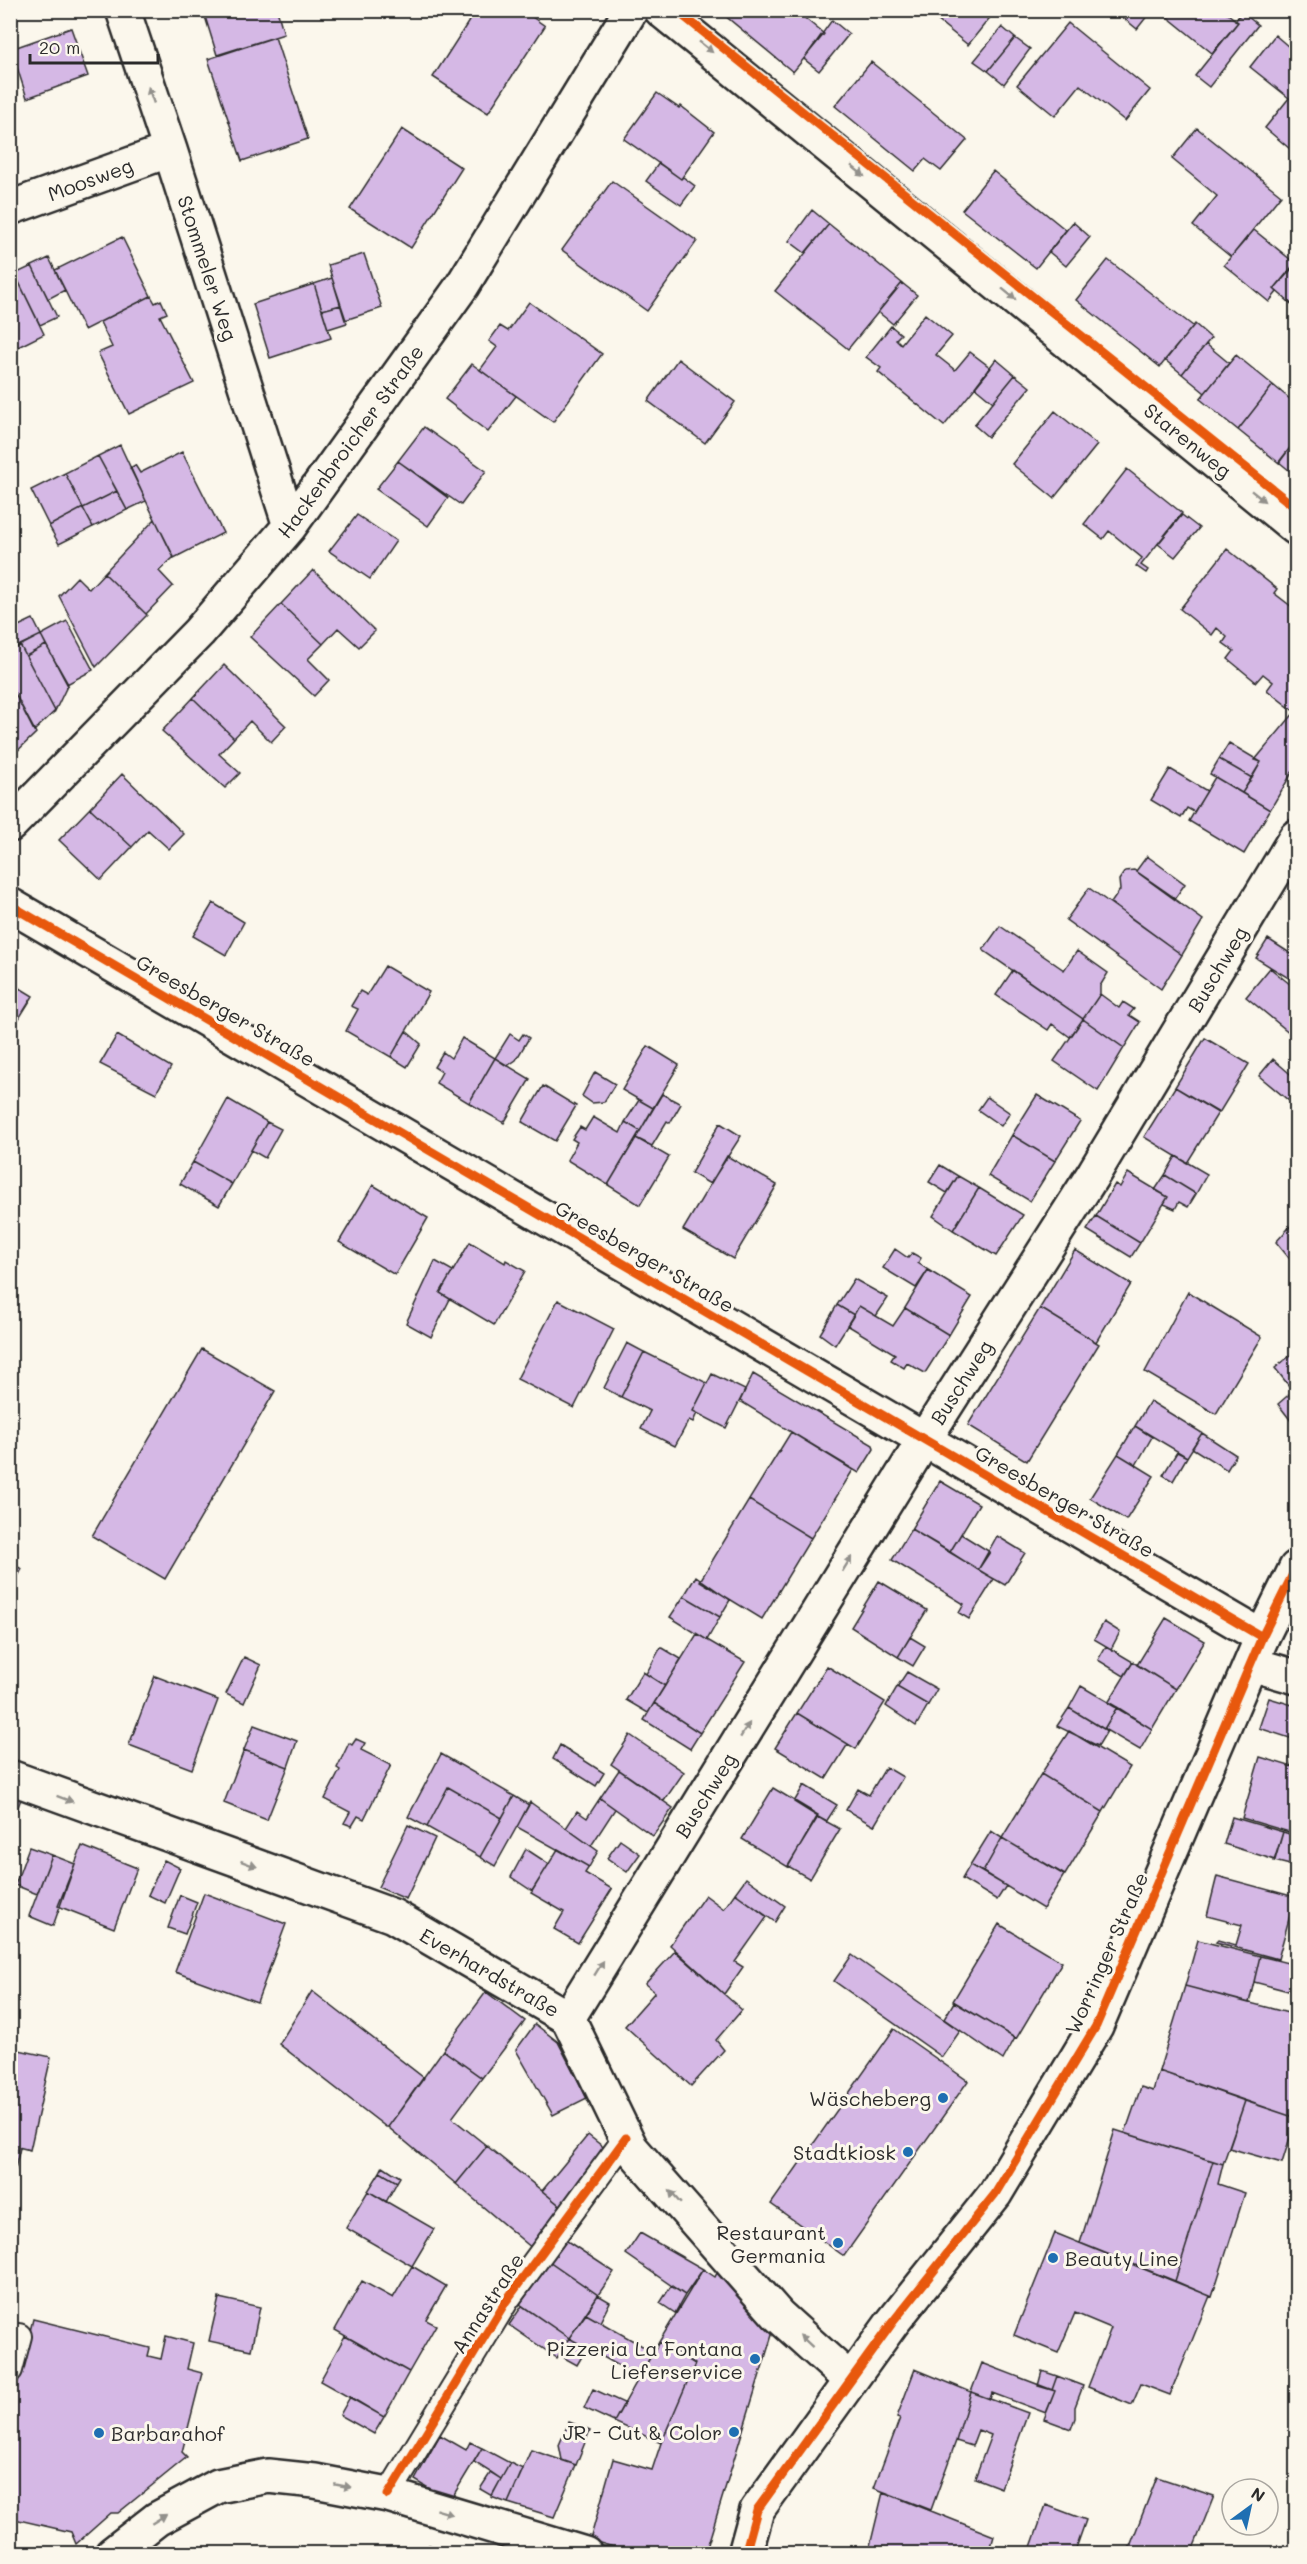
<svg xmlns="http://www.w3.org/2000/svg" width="1307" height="2564" font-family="Mali,sans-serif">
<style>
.building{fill:#d5b8e5;stroke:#2b2b2b;stroke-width:1.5}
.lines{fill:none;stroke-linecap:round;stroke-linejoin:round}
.service-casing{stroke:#2b2b2b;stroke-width:28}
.minor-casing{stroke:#2b2b2b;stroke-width:38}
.secondary-casing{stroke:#2b2b2b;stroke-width:38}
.service{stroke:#fbf7ec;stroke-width:24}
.minor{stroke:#fbf7ec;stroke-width:33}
.secondary{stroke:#fbf7ec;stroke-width:33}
.cycleway-casing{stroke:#fbf7ec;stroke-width:13}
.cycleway{stroke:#e8590c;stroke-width:9}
.oneway{fill:#93918c}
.poi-dot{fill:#1f6fb2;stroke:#fbf7ec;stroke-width:2}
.labels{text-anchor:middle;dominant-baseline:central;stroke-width:6;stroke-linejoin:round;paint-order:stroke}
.street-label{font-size:20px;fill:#2b2b2b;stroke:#fbf7ec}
.poi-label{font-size:20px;fill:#2b2b2b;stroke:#fbf7ec;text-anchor:end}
</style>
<rect width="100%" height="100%" fill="#fbf7ec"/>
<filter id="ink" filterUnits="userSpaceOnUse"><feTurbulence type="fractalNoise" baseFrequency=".0167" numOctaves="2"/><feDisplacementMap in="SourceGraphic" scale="12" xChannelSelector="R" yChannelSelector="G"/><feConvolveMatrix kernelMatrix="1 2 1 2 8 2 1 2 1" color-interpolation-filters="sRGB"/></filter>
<g filter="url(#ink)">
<!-- building -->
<path class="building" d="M203,10h74l7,24 -67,21z
M476,10h46l23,16 -57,87 -55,-36z
M718,10h77l29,24 -31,38z
M934,10h62l-28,35 -37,-30z
M1114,10h38l-15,19z
M1159,10h64l15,12 -26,31z
M1242,12l16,13 -49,62 -14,-11 43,-54 -3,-1z
M832,20l17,14 -30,37 -15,-12z
M1068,23l82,67 -25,31 -45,-36 -25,31 -38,-31z
M1002,27l13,11 -27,33 -14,-10z
M71,28l17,48 -61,22 -16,-49z
M1275,35l21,18v101l-31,-26 24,-30 -39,-31z
M275,37l33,102 -66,22 -34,-102z
M1015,38l15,11 -26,35 -16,-13z
M871,62l96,78 -26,31 -16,-12 -10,12 -80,-65z
M657,93l22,15 2,-2 33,26 -33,47 -57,-40z
M1197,128l84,67 -50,62 -38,-31 24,-30 -45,-37z
M402,129l60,39 -51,80 -61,-39z
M659,163l22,16 2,-2 12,9 -14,19 -35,-24z
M993,171l73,59 -30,38 -74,-58z
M612,181l85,60 -50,70 -85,-61z
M812,210l17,14 -24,29 -16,-12z
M1073,222l17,15 -24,29 -17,-14z
M829,224l73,59 -54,66 -73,-58z
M1254,230l42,34 -22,25 3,3 -8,10 -45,-37z
M122,237l29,59 -67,34 -29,-60z
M364,254l18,54 -37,12 -17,-55z
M49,258l16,32 -17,9 -16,-33z
M1108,260l85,66 -33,41 -84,-67z
M1296,262v46l-22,-19z
M32,266l25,51 -17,8 -25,-51z
M13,270l31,64 -34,17v-80z
M332,278l9,27 -19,5 -8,-26z
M902,283l15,12 -24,29 -15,-12z
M314,284l17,54 -61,20 -17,-54z
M151,296l4,7 6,-3 6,13 -7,3 34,67 -65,31 -31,-61 14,-6 -12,-25z
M529,302l73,52 -49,68 -73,-52 17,-23 -8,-6 11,-15 8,5z
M341,305l6,18 -19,6 -6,-19z
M925,314l27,22 -16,19 19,15 15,-18 21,16 -47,58 -66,-54 3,-4 -15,-11 25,-31 10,8 -5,5 5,5z
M1195,324l16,14 -29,36 -17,-14z
M1206,344l23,19 -24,30 -23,-19z
M1236,355l37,30 -35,45 -38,-31z
M678,359l57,43 -30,41 -57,-42z
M996,359l19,16 -22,27 -18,-15z
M472,364l44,32 -28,36 -43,-33z
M1015,375l15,12 -42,50 -14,-12z
M1273,385l23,19v36l-17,23 -41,-33z
M1055,411l42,34 -43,53 -42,-34z
M424,427l62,44 -25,34 -63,-44z
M1296,440v36l-17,-14z
M120,445l26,56 -19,9 -29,-54z
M182,452l41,81 -49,25 -44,-90 5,-3 5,8z
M98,456l19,35 -34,17 -18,-35z
M398,461l50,37 -20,28 -52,-37z
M1127,469l55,44 -41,52 7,5 -2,3 -10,-7 6,-8 -33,-27 -6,8 -19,-15z
M65,473l18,35 -34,18 -18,-36z
M117,491l10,19 -34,17 -10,-19z
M83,508l10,19 -34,17 -10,-18z
M357,515l39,26 -26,38 -41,-28z
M1182,515l17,13 -24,29 -17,-13z
M155,519l19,38 -15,14 14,15 -27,28 -42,-41z
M1227,549l50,40 -3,4 22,17 -1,102 -28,-22 6,-8 -10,-8 -7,8 -28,-23 6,-8 -11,-8 4,-6 -10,-9 -5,7 -32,-26z
M313,570l62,61 -16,16 -21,-19 -15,16 -42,-40z
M104,573l43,42 -51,52 -37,-71 18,-19 12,12z
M281,604l42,40 -15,15 21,21 -15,16 -64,-59z
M33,619l8,16 -31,16v-21z
M67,621l26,49 -26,14 -26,-49z
M41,635l5,10 -20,11 -6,-11z
M20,645l35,66 -21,20 -24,-47v-33z
M46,645l22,39 -13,27 -29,-55z
M224,665l62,61 -15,16 -21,-21 -16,17 -41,-40z
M10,684l26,49 -26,25z
M193,698l41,40 -15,16 21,19 -15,15 -63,-57z
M1295,712l1,54 -26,44 -28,-17 19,-31 -6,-2z
M1229,743l32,19 -9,16 -33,-19z
M1219,759l33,19 -10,15 -32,-19z
M1170,769l37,22 -13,21 -7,-4 -6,10 -30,-18z
M122,774l62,60 -15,15 -21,-19 -16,17 -42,-39z
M1215,777l55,33 -26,44 -55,-33z
M90,808l42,39 -31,33 -42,-40z
M1147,856l38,28 -10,14 -39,-27z
M1134,870l69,50 -21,35 -71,-52 9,-13 -1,-10 6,-9z
M1089,888l93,67 -21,34 -95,-69z
M213,903l31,19 -18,33 -33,-19z
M1000,926l64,44 13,-19 31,22 -8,13v8l-17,25 -100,-69z
M1268,939l28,18v11l-6,11 -34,-21z
M385,966l44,26 -38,65 -45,-26 12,-22 -7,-3 9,-15 7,4z
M1270,968l26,21v49l-50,-41z
M1013,970l70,49 -13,18 -18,-13 -4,6 -52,-35z
M10,982l23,14 -23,37z
M1100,994l19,14 4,-6 11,7 -5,6 11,7 -16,26 -41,-29z
M1083,1019l41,29 -26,43 -44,-30z
M406,1031l15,13 -14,23 -16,-10z
M510,1034l9,6 4,-6 6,4 -13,22 -9,6 -12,-8z
M117,1035l54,32 -15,26 -56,-29z
M462,1038l33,20 -26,45 -33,-20 6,-11 -8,-5 9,-15 8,6z
M1205,1038l44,26 -30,49 -44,-26z
M648,1046l31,19 -26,43 -31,-18z
M495,1058l35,21 -26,44 -35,-20z
M1273,1059l23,20v13l-6,7 5,4 -1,2 -35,-29z
M595,1072l20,12 -11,18 -12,1 -10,-7z
M543,1086l33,20 -21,35 -33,-19z
M1175,1087l43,26 -31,50 -43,-26z
M662,1094l19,10 -11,19 -3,-2 -15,25 -16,-8z
M1037,1095l43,26 -25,40 -43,-26z
M987,1097l23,16 -9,13 -23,-16z
M228,1099l39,23 -35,62 -39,-22z
M639,1100l14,8 -13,23 -15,-9z
M593,1117l27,16 5,-11 15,9 -32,54 -41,-25 10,-18 -5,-3 8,-12 5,3z
M267,1122l14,7 -16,29 -14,-8z
M720,1123l21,13 -31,48 -19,-11z
M1012,1135l43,26 -25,40 -42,-25z
M636,1138l33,19 -29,48 -32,-20z
M727,1156l50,29 -44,74 -50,-29z
M1176,1156l31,18 -11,20 -31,-19z
M193,1162l39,22 -13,22 -39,-22z
M940,1165l18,11 -11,17 -18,-11z
M1128,1173l40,24 -28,46 -44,-27 19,-32 5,3z
M1165,1175l31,19 -8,13 -9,-5 -4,7 -11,-5 4,-7 -13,-7z
M958,1176l21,12 -26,42 -20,-14z
M373,1185l55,33 -33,57 -56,-33z
M979,1188l44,27 -27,41 -43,-26z
M1096,1216l44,27 -9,14 -44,-27z
M1296,1220v40l-3,3 -17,-21z
M470,1242l35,21 1,-3 19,11 -31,54 -54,-32z
M895,1249l13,9 4,-5 9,5 -3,5 10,7 -12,18 -33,-20z
M1075,1250l56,34 -35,58 -56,-34z
M435,1261l18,10 -13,22 10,6 -19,38 -25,-14z
M928,1270l44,27 -23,38 -44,-27z
M854,1279l34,19 -12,18 -17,-10 -5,9 -17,-10z
M1188,1292l74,45 -46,77 -71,-42z
M558,1300l56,29 -40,79 -57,-29z
M837,1305l17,10 -19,30 -15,-11z
M859,1306l34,20 12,-18 44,27 -24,38 -18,-10 -3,5 -13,-8 4,-6 -48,-29z
M1040,1308l59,36 -72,117 -59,-36z
M627,1343l17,9 -23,45 -17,-9z
M202,1349l73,42 -110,188 -73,-43z
M1296,1351v73l-1,2 -17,-22 15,-13 -18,-23z
M644,1352l63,31 -14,28 4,2 -4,9 -4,-2 -14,26 -34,-17 9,-18 -29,-14z
M712,1374l33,16 -19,38 -33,-17z
M753,1374l120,71 1,4 -15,24 -119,-72z
M1150,1401l52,32 -15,24 -52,-31z
M1135,1426l17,11 -16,28 -18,-11z
M791,1432l62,38 -42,68 -62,-38z
M1202,1433l34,22 -9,15 -35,-22z
M1177,1452l10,5 -14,24 -10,-6z
M1118,1454l36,22 -28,44 -36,-22z
M940,1481l39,23 -29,48 -39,-23z
M749,1500l62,38 -49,81 -62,-38z
M911,1529l83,50 -25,40 -10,-6 5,-9 -72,-44z
M961,1534l29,18 -12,18 -28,-18z
M997,1536l28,17 -20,32 -27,-15z
M10,1563l12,6 -12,21z
M696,1576l34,24 -10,17 -36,-21z
M879,1581l48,29 -29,47 -47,-30z
M684,1596l36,21 -13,23 -37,-23z
M1166,1618l39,23 -29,48 -39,-24z
M1104,1622l16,10 -9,17 -17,-10z
M697,1634l48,28 -45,71 -46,-30z
M910,1637l15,9 -12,20 -15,-9z
M1106,1646l27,16 -9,14 -26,-16z
M661,1647l20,12 -16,27 -19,-12z
M244,1657l17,8 -17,38 -18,-9z
M1133,1662l43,27 -24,40 -44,-26z
M827,1666l58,36 -29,47 -59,-36z
M643,1672l22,14 -17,27 -22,-13z
M907,1672l30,17 -9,16 -31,-18z
M155,1676l63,24 -26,69 -63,-24z
M1081,1686l36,21 -13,22 -35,-21z
M897,1687l31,18 -12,21 -30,-20z
M1269,1698l27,8v34l-37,-12z
M654,1703l46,30 -10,16 -46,-29z
M1117,1707l35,22 -12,21 -36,-21z
M1069,1708l38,23 -9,15 -41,-20z
M797,1713l51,31 -22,35 -51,-31z
M254,1725l43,16 -9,26 -44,-17z
M1069,1731l61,36 -27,45 -62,-38z
M630,1735l54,37 -20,29 -53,-37z
M356,1739l9,4 -4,7 30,15 -27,54 -6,-3 -6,10 -8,-3 6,-11 -25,-13 15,-29 -3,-2 12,-25 3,2z
M1296,1744v24l-5,-2z
M560,1745l44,28 -8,13 -43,-27z
M244,1750l44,17 -21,53 -43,-17z
M441,1754l73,42 -12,22 -54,-31 -21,40 -19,-10z
M1260,1757l36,11v66l-54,-16z
M886,1767l17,10 -29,49 -28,-16 12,-21 11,6z
M619,1770l54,38 -20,28 -53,-38z
M1041,1774l62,38 -38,63 -63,-37z
M804,1785l33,20 -11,17 -32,-20z
M448,1787l54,31 -22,39 -53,-30z
M773,1788l45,27 -30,52 -46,-28z
M10,1795l11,4 -11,29z
M514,1796l15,9 -34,61 -15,-9z
M600,1798l15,11 -24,37 -25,-18 11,-17 10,7z
M530,1802l68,49 -9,16 -72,-40z
M818,1817l22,12 -30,50 -22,-13z
M1232,1817l51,15 -8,28 -51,-16z
M408,1825l27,13 -29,61 -28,-12z
M991,1831l11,7 -19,34 -13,-7z
M1283,1832l13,4 -2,30 -20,-5z
M1002,1838l62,37 -21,34 -60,-37z
M620,1840l20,14 -13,18 -20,-14z
M82,1846l55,22 -23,60 -56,-22z
M29,1847l23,8 -15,39 -22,-9z
M526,1849l23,15 -17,27 -21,-14z
M558,1849l31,18 -4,6 27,16 -34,54 -24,-14 10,-17 -33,-19z
M52,1855l23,9 -22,62 -24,-10z
M164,1860l16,8 -15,35 -17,-8z
M970,1865l36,21 -9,14 -35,-21z
M1217,1876l78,21 -17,62 -62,-17 2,-2 18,5 6,-20 -35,-9z
M746,1878l39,28 -10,16 -40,-29z
M204,1893l82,31 -29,78 -82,-30z
M735,1893l32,24 -32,45 8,5 -19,27 -54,-49 35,-50 19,14z
M180,1895l17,7 -12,32 -17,-6z
M999,1924l63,38 -46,77 -63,-38z
M1198,1940l62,16 -11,47 -64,-17z
M675,1951l67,59 -26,30 8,10 -33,36 -66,-60 30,-34 -10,-8z
M852,1955l108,76 -18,26 -108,-76z
M1260,1956l36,9v28l-42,-11z
M1185,1986l111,29v103l-137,-47z
M312,1991l112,87 -36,49h-2l-107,-83z
M486,1992l39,29 -43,57 -39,-28z
M954,2002l61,36 -12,22 -59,-41z
M535,2024l23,18 29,56 -34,17 -37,-65z
M894,2029l74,52 -124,175 -73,-52z
M10,2048l41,9 -21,93 -20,-5z
M443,2050l39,28 -30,40 35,28 -31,38 -68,-57z
M1159,2071l86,30 -22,63 -98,-31 16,-46 12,4z
M1245,2101l51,17 -14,45 -53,-15z
M1115,2130l98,31 -38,120 -95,-38z
M588,2135l19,15 -44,58 -21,-17z
M10,2145l10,3 -10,41z
M487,2146l76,62 -30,41 -77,-65z
M1213,2161l10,3 -5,20 27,9 -33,104 -37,-16z
M383,2166l17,11 -3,5 -17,-10z
M380,2172l17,10 -11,20 -18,-11z
M368,2191l66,38 -22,37 -66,-38z
M640,2233l63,36 -18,26 -59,-41z
M1055,2233l155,63 -40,99 -29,-11 -9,21 -44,-18 23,-59 -36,-15 -17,40 -44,-18z
M564,2239l50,33 -16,23 -49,-34z
M549,2261l49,34 -29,43 -49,-34z
M412,2266l34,20 -20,34 10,5 -27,47 -74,-42 27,-49 31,17z
M703,2269l12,8 3,-6 58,51 -71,232h-69l-46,-14 23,-81 39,11 9,-27 34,-79 -36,-22z
M671,2286l14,9 -10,18 -15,-10z
M598,2295l12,7 -10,20 -14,-8z
M219,2298l41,9 -9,43 -42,-9z
M522,2306l47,32 -12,20 -48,-33z
M586,2314l67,38 -14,25 -70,-39z
M33,2319l117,29 -2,8 13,3 5,-23 27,7 -6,26 15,4 -20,79 5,5 -69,56h-7l-35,31 -5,-12 -61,-14v-105z
M345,2336l64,36 -25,45 -64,-36z
M569,2338l18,10 -10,17 -18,-10z
M659,2342l36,22 -34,79 -47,-21z
M982,2363l73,28 -9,22 -54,-20 -2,6 -19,-7z
M915,2369l56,23 -15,49 -25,69 -57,-22 26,-70 -3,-1z
M1042,2371l15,5 -5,14 -14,-4z
M1057,2376l26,10 -8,21v11l-4,11 -27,-10 11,-28 -3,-1z
M593,2389l31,14 -10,19 -30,-14z
M971,2392l57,21 -27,75 -26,-10 16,-43 -13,-5 -6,16 -16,-5z
M350,2397l34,20 -10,17 -34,-19z
M569,2422l21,8 -14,35 -14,-5 -3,-15z
M440,2435l26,15 4,-8 12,6 -32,53 -35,-21z
M482,2448l28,15 -9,16 -27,-17z
M531,2450l45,15 -22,52 -46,-14z
M510,2463l13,6 -15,34 -17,-6z
M491,2472l10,7 -9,17 -12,-7z
M1157,2477l57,19 -23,58h-64z
M883,2492l111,44 -5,18h-121z
M1046,2505l40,15 -12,34h-27l-16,-7z
M429,2545l29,9h-32z
M199,2547l15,7h-18z"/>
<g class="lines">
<defs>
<path id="service" d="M10,2370l9,-34
M388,2495l118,-194 120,-163"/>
<path id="minor" d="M123,10l47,140 120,376
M661,10l635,518
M10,208l160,-58
M10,825l189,-193 91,-106 172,-240 169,-276
M10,905l1252,732
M1251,1664l45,13
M10,1777l383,139 175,102 63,130 147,167 72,65
M568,2018l356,-578 170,-267 202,-336
M112,2554l45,-35 61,-33 50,-10 47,5 73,14 197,59"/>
<path id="secondary" d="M745,2554l12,-44 135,-187 103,-129 101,-168 166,-389 34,-69"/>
</defs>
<!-- service casing -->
<use href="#service" class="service-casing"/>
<!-- minor casing -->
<use href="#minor" class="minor-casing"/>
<!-- secondary casing -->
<use href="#secondary" class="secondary-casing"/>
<!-- service -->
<use href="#service" class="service"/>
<!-- minor -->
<use href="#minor" class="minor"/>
<!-- secondary -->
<use href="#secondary" class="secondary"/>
<defs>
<path id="cycleway" d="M676,10l620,498
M10,905l1252,732
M388,2495l118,-194 120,-163
M745,2554l12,-44 135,-187 103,-129 101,-168 166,-389 34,-69"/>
</defs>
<!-- cycleway casing -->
<use href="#cycleway" class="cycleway-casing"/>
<!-- cycleway -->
<use href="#cycleway" class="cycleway"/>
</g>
<!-- one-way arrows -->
<defs><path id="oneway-solid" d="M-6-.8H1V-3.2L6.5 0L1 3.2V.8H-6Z" transform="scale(1.5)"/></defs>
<g class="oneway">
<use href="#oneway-solid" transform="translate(706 47) rotate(39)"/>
<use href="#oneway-solid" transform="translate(151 95) rotate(-109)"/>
<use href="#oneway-solid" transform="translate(858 171) rotate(39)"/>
<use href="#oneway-solid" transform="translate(1009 294) rotate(39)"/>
<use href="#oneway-solid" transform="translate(1258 496) rotate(39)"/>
<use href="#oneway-solid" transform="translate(847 1564) rotate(-58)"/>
<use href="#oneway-solid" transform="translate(745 1730) rotate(-58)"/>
<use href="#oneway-solid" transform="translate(65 1799) rotate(20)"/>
<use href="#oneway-solid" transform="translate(249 1864) rotate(20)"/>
<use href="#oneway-solid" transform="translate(599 1968) rotate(-58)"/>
<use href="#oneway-solid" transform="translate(675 2197) rotate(-131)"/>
<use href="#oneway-solid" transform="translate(806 2341) rotate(-137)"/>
<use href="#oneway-solid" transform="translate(343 2486) rotate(11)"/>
<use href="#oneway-solid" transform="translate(444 2512) rotate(17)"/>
<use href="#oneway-solid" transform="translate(159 2519) rotate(-32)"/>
</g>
</g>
<!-- markers -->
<g class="poi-dot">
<circle cx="943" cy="2098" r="6"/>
<circle cx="908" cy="2152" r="6"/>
<circle cx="838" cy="2243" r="6"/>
<circle cx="1053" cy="2258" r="6"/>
<circle cx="755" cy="2359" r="6"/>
<circle cx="734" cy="2432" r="6"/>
<circle cx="99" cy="2433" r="6"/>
</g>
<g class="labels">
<!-- street labels -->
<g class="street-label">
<text transform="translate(90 179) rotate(-20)">Moosweg</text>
<text transform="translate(208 268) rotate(72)">Stommeler Weg</text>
<text transform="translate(1188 440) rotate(39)">Starenweg</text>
<text transform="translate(350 441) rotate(-54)">Hackenbroicher Straße</text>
<text transform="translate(1217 969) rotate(-59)">Buschweg</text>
<text transform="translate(226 1010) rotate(30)">Greesberger Straße</text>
<text transform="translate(645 1256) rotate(30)">Greesberger Straße</text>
<text transform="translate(961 1382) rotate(-57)">Buschweg</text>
<text transform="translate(1065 1501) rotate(30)">Greesberger Straße</text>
<text transform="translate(705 1795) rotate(-58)">Buschweg</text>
<text transform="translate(1106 1953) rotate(-66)">Worringer Straße</text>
<text transform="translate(490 1972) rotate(30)">Everhardstraße</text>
<text transform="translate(487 2303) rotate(-57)">Annastraße</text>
</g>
<!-- poi labels -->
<g class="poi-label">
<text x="931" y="2098">Wäscheberg</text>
<text x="896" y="2152">Stadtkiosk</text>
<text x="826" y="2232">Restaurant<tspan x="826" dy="23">Germania</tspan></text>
<text x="1065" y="2258" text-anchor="start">Beauty Line</text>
<text x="743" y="2348">Pizzeria La Fontana<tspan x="743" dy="23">Lieferservice</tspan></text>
<text x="722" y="2432">JR - Cut &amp; Color</text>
<text x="111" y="2433" text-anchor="start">Barbarahof</text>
</g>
</g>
<!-- margin -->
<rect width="1307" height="2564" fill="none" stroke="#fbf7ec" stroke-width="36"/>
<rect x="18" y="18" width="1271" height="2528" fill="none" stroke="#2b2b2b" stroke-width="2" filter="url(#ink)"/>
<!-- north arrow -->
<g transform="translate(1250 2507) rotate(33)"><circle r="28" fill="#fbf7ec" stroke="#a8a59f" stroke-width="1.5"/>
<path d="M0-4.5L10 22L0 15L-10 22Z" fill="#1f6fb2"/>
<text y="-9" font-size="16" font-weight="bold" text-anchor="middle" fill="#2b2b2b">N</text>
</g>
<!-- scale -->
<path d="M30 54v9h128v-9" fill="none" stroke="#2b2b2b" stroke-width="3"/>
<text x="39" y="54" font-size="18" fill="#2b2b2b" stroke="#fbf7ec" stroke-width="4.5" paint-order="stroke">20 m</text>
</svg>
